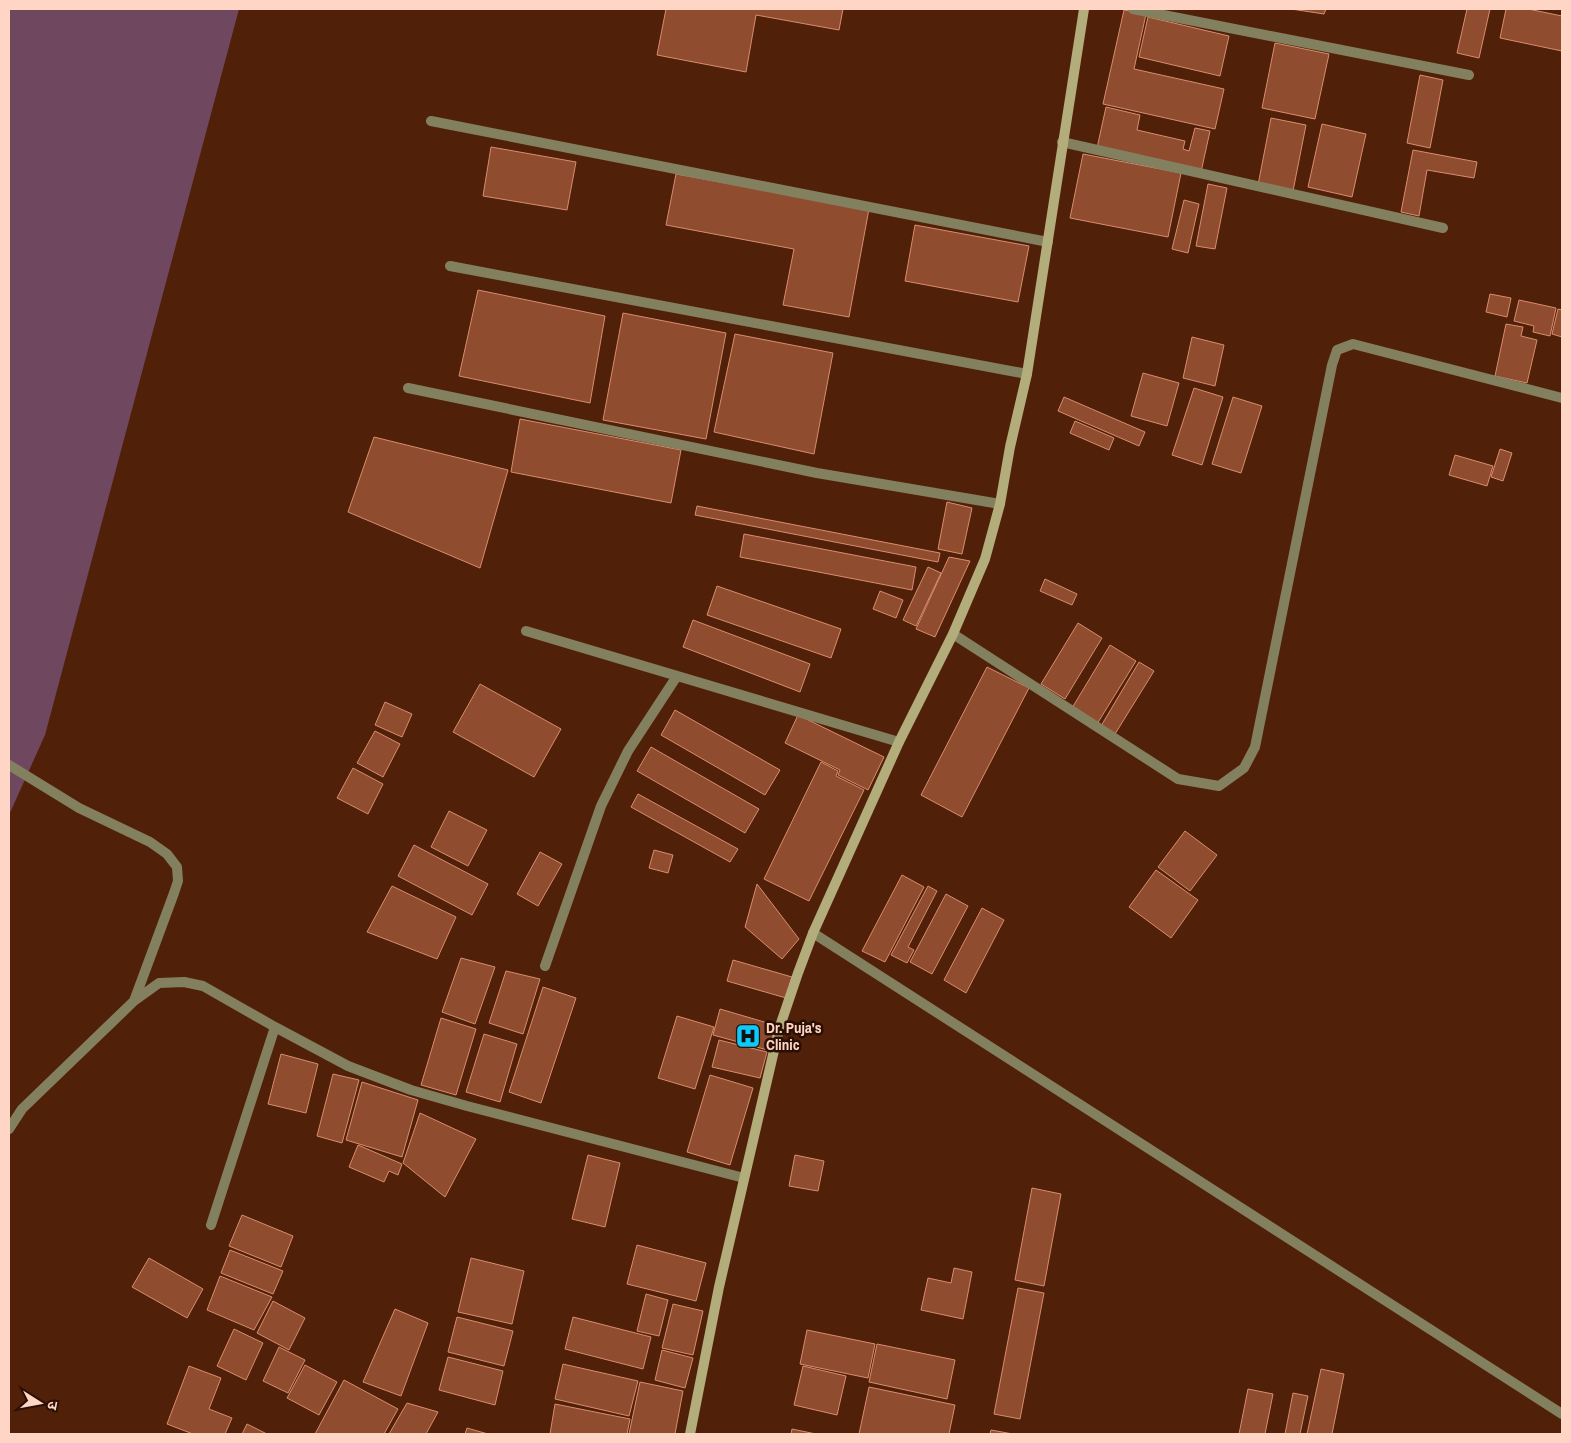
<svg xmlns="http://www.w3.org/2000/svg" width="1571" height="1443" font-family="'Archivo Narrow','Noto Sans Devanagari',sans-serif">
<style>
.green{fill:#6f475f}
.building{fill:#904c2f;stroke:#d88d6e}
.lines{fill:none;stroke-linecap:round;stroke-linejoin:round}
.lane{stroke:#838060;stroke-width:10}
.street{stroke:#838060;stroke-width:10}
.secondary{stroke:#b2ad7a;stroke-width:10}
.labels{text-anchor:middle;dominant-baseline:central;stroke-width:5;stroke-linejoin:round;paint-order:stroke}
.poi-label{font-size:15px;font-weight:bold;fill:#ffd6c6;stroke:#2b0f04;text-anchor:start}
</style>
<rect width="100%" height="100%" fill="#512009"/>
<!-- green -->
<path class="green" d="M9,9h230l-194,726 -36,80z"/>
<!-- building -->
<path class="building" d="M666,9h177l-4,21 -83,-15 -10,57 -89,-17z
M1291,9h35l-2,5z
M1467,9h23l-11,49 -22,-5z
M1506,9h22l34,7v35l-62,-13z
M1124,10l22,4 -12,55 90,20 -9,40 -112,-25z
M1148,17l81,19 -9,40 -81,-19z
M1275,43l54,11 -14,65 -53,-11z
M1420,75l23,5 -13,68 -23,-5z
M1106,107l34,8 -3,15 48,11 -2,8 6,2 6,-23 15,3 -9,41 -104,-24z
M1271,118l35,7 -13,66 -35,-6z
M1322,124l44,10 -14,63 -44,-10z
M491,147l85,15 -9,48 -84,-14z
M1413,150l64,12 -3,16 -47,-8 -8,46 -18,-4z
M1083,154l98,19 -13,64 -98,-19z
M676,174l193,35 -20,108 -66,-12 11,-56 -128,-24z
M1208,184l19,4 -12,61 -19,-3z
M1184,200l15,4 -11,49 -16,-4z
M915,225l114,21 -11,56 -113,-21z
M478,290l127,26 -15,87 -131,-27z
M1490,294l21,4 -4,19 -21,-5z
M1519,300l37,8 -6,28 -17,-4 1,-6 -20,-5z
M1558,309l4,1v27l-10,-3z
M623,313l103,20 -20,106 -103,-19z
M1506,324l17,3 -2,9 16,4 -10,43 -32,-7z
M735,334l98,19 -19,101 -100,-22z
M1192,337l32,8 -9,41 -32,-8z
M1143,373l36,10 -12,43 -36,-10z
M1194,388l29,9 -21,68 -30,-10z
M1064,397l81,35 -6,14 -81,-35z
M1233,397l29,9 -21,67 -29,-9z
M520,419l161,31 -10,53 -160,-31z
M1075,421l39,17 -5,12 -39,-17z
M374,437l134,33 -28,98 -132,-56z
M1500,449l12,4 -9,28 -12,-4z
M1455,455l38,11 -6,20 -38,-11z
M947,502l25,6 -10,46 -24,-5z
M697,506l243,47 -2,9 -243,-47z
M744,534l172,33 -4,23 -172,-33z
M949,557l21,4 -35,76 -19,-8z
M928,567l13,6 -25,53 -13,-6z
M1045,579l32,15 -5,11 -32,-14z
M717,586l124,43 -10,29 -124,-43z
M880,591l23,9 -7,18 -23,-9z
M693,620l117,44 -10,28 -117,-45z
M1078,623l24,15 -37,61 -24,-15z
M1110,645l26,16 -39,63 -25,-16z
M1139,662l15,9 -39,63 -14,-8z
M987,667l42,21 -67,129 -41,-22z
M480,684l81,45 -27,48 -81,-45z
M385,702l27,12 -10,23 -27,-12z
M675,710l105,60 -15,25 -104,-60z
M798,715l86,42 -16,33 -30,-15 2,-5 -55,-27z
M375,731l25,13 -17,33 -26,-14z
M651,747l108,62 -14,24 -108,-62z
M821,762l17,9 -2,5 28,14 -55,111 -45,-22z
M353,768l30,16 -15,30 -31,-16z
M638,794l100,55 -8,13 -99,-55z
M449,811l38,19 -19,36 -37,-19z
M1185,831l32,24 -27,36 -32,-24z
M414,845l74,39 -16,31 -74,-39z
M654,850l19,5 -5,18 -19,-5z
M540,852l22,12 -24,42 -21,-12z
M1156,870l42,30 -27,38 -42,-31z
M902,875l22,12 -39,75 -23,-11z
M757,884l42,55 -17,20 -37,-32z
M392,886l64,31 -19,42 -70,-27z
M928,886l9,5 -29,56 6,3 -7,13 -16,-8z
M946,894l22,12 -36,68 -22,-12z
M982,908l22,12 -38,73 -22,-13z
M461,958l34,9 -20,57 -33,-12z
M733,960l59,17 -6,21 -59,-17z
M506,971l34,8 -17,55 -34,-11z
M543,987l33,11 -35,105 -32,-11z
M720,1009l58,17 -7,25 -58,-16z
M677,1016l37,11 -19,62 -37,-11z
M441,1018l35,11 -20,66 -35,-10z
M484,1034l33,10 -17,58 -34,-10z
M719,1040l48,12 -7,26 -48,-11z
M281,1054l37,10 -12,49 -38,-9z
M333,1074l26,6 -17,63 -25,-7z
M710,1075l43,13 -23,77 -43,-13z
M362,1082l56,18 -16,57 -56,-17z
M420,1113l56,26 -31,58 -42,-34z
M358,1145l44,19 -4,11 -9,-4 -5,11 -35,-15z
M588,1155l32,8 -15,64 -33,-8z
M795,1155l29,6 -6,30 -29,-5z
M1032,1188l29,6 -17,92 -29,-6z
M242,1215l51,21 -12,31 -52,-21z
M637,1245l69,18 -10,38 -69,-17z
M230,1250l53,21 -10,23 -52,-21z
M149,1258l54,31 -16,29 -55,-31z
M471,1258l53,13 -12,53 -54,-12z
M954,1268l18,4 -9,47 -42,-9 7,-32 23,5z
M220,1276l52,21 -18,33 -47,-20z
M1018,1288l26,5 -24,126 -26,-5z
M646,1294l22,6 -9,36 -22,-5z
M273,1301l32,17 -16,32 -32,-17z
M673,1304l30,7 -10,44 -31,-7z
M395,1309l33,14 -27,73 -38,-14z
M457,1317l56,14 -9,35 -56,-14z
M573,1317l78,20 -8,32 -78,-20z
M234,1329l29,14 -17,37 -29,-14z
M807,1330l68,14 -7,34 -68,-14z
M877,1344l78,16 -8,39 -78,-17z
M279,1347l26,13 -17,33 -25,-12z
M662,1350l31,8 -8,30 -30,-8z
M448,1357l55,14 -8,34 -56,-15z
M563,1364l75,17 -9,35 -74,-17z
M305,1365l32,17 -18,33 -32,-17z
M189,1366l32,12 -12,31 23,9 -7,16h-32l-26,-10z
M803,1366l43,10 -9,39 -43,-10z
M1321,1369l23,5 -12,60h-25z
M344,1380l54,29 -14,25h-69z
M640,1382l43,9 -8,43h-46z
M869,1387l86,18 -6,29h-90z
M1248,1389l25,5 -8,40h-26z
M1293,1393l15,3 -8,38h-15z
M407,1403l31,9 -12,22h-37z
M555,1404l75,15 -3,15h-77z
M247,1424l20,10h-25z
M467,1428l21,6h-23z
M792,1429l24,5h-25z
M991,1430l22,4h-23z"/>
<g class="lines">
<!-- lane -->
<path class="lane" d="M813,933l749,481"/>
<!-- street -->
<path class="street" d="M1133,9l336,66
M431,121l617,121
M1062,142l381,86
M450,266l577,108
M408,388l409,85 183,31
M526,631l373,111
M953,634l225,145 41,7 25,-18 11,-21 77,-382 5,-15 16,-6 209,54
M9,765l70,43 71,34 17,12 10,13 1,14 -4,12 -40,108
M545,966l56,-160 27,-55 49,-75
M9,1129l13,-20 112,-108 25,-18 25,-1 19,4 72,41 73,39 63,24 56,16 277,72
M211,1225l64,-198"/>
<!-- secondary -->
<path class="secondary" d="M690,1434l29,-147 60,-258 19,-56 15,-40 86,-191 54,-108 32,-75 15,-55 10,-57 17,-73 57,-365"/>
</g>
<!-- icons -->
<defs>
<symbol id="hospital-square" viewBox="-11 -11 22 22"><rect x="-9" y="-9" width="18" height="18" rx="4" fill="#0ccafa" stroke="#2b0f04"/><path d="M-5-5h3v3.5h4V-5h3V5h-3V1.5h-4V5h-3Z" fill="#111"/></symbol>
</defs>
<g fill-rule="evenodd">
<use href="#hospital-square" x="734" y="1022" width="28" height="28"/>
</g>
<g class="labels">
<!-- poi labels -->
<g class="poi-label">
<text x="766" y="1027">Dr. Puja's<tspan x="766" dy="17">Clinic</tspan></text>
</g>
</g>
<!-- border -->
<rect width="1571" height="1443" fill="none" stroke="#ffd6c6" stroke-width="20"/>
<!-- north arrow -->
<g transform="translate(40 1403) rotate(101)" stroke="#2b0f04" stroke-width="4" paint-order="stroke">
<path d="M0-4L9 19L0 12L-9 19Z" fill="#ffd6c6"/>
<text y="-8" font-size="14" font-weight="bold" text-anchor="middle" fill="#ffd6c6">उ</text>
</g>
</svg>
